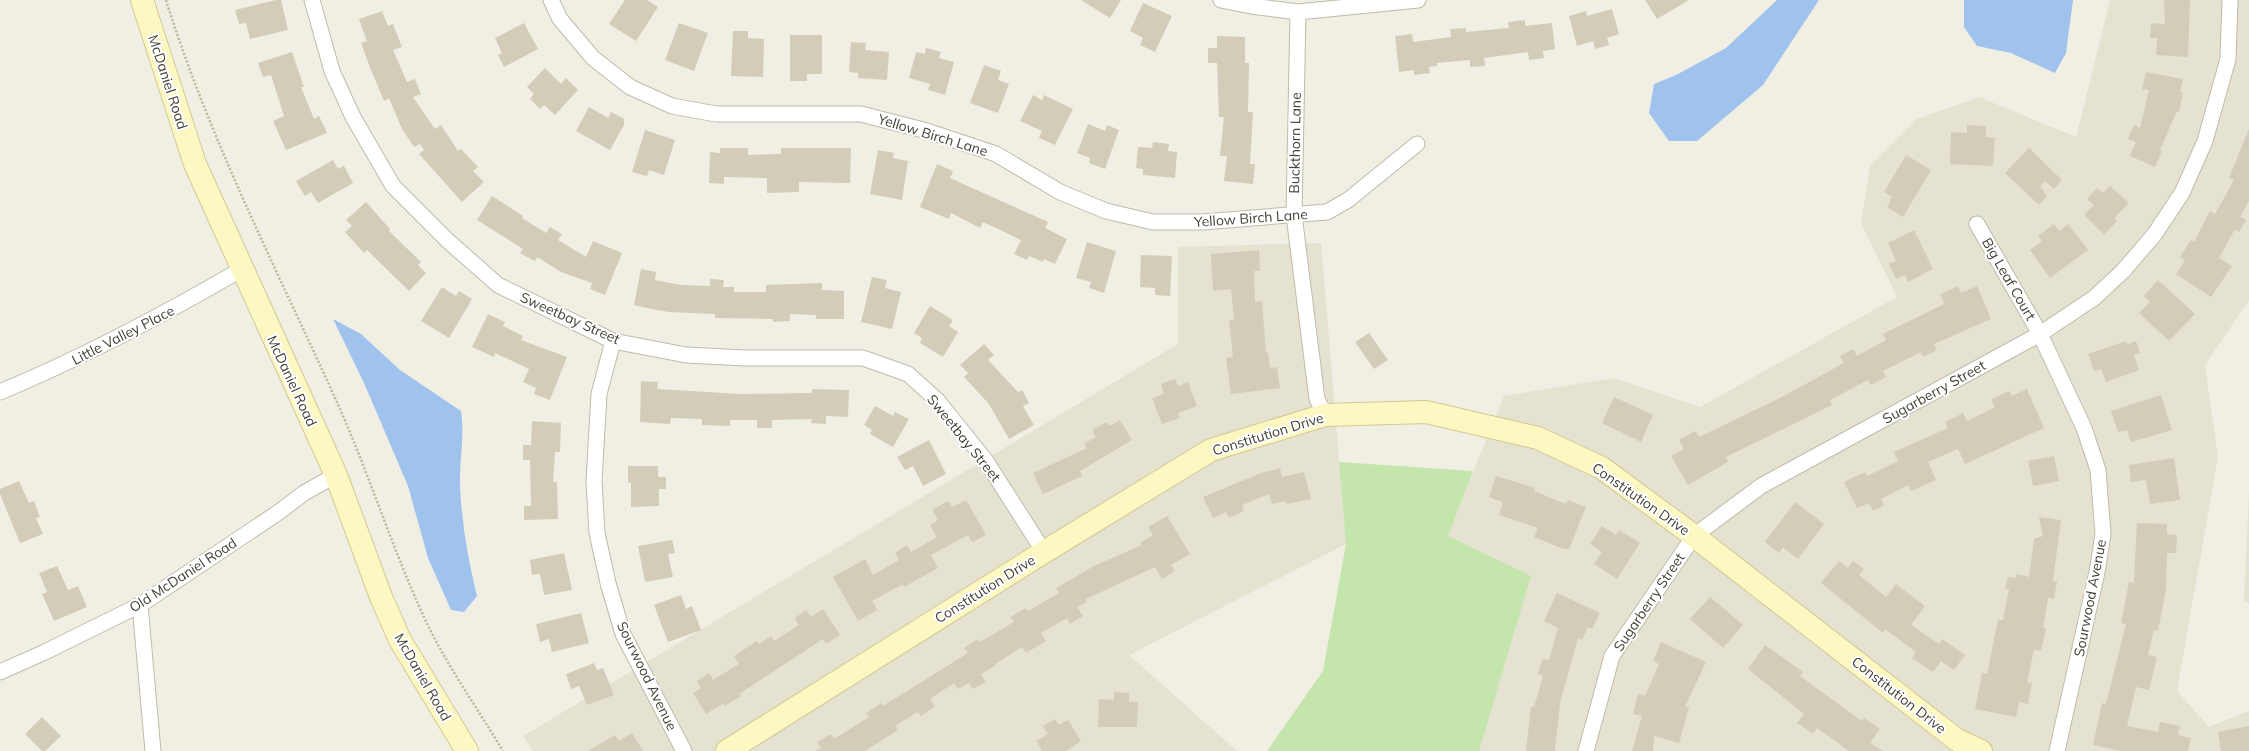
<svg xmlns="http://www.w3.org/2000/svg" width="2249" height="751" font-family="Mulish,sans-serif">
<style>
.residential{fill:#e5e2d2}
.green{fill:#c4e6ac}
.water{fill:#a0c3ee}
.building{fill:#d3ccb9}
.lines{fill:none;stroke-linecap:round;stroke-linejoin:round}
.street-casing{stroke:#bfbba9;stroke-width:17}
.secondary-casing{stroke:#d1c994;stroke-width:24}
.path{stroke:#beb698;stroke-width:2.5;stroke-dasharray:2 2;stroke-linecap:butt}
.street{stroke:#fff;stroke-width:15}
.secondary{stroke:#fdf7c1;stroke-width:22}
.labels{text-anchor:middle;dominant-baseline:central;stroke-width:4;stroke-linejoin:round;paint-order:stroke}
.street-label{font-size:14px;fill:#433f34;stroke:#fff}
</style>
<rect width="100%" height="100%" fill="#f1efe3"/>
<!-- residential -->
<path class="residential" d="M2110,0h139v300l-44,65 13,92 -41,234 32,36 40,-16v40h-770l-32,-215 57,-140 110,-18 86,29 197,-110 -36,-74 9,-57 47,-47 62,-22 97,40z
M1321,243l25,301 -217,111 108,96h-704l-10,-15 655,-392v-97z
M2249,490v114l-5,-3z"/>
<!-- green -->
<path class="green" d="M1339,462l134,9 -25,65 83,40 -52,175h-212l56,-80 23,-127z"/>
<!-- water -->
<path class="water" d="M1777,0h42l-56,85 -66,56h-28l-20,-28 5,-29 22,-9 50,-27z
M1964,0h109l-7,53 -11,20 -44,-20 -34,-7 -13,-19z
M333,319l28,15 39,36 61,41c4,26 -2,50 -1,76 2,37 8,73 17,109l-13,16 -13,-2 -23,-52 -20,-72 -44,-103z"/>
<!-- building -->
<path class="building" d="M276,0h5l7,30 -38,9 -4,-16 -7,1 -4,-14z
M625,0h22l11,7 -22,34 -27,-17z
M1081,0h40l-11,18z
M1645,0h44l-32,19z
M2164,0h26l-2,57 -32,-2 1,-17h-7l1,-15 14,1z
M1143,3l29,13 -17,36 -15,-7 3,-7 -13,-7z
M1612,9l7,25 -12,4 2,7 -14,4 -2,-8 -16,5 -8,-30 17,-5 1,5z
M382,11l6,15 5,-2 9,23 -9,3 14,32 8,-3 6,15 -8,3 22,32 6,-4 17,26 3,-2 17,18 -5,4 11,11 -22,20 -43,-48 5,-4 -4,-6 -6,3 -12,-18 -13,-31 -5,3 -13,-31 -10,-27 6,-2 -8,-22z
M1525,20v6l27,-3 3,26 -12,2 1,7 -15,2 -1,-8 -44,6 1,8 -15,1v-7l-33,3v3l-8,1 1,6 -16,2v-5l-15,2 -4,-36 17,-2 1,8 38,-5 -1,-8 16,-1v4l43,-4 -1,-6z
M524,23l14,26 -34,18 -6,-12 4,-2 -7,-15z
M679,23l29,10 -14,38 -29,-11z
M733,31h15v7l16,1 -1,38 -32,-1z
M790,35h32v39h-15v7h-17z
M1217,36l28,1v26h4l-1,49h5l-3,52h5l-2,20 -29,-3 3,-25h-7l4,-39h-5l-2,-54h-9v-15h9z
M851,42l15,1 -1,7 24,2 -2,28 -29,-2v-5l-9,-1z
M926,48l15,4 -2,6 15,4 -9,33 -17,-5 2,-6 -21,-6 7,-26 9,2z
M292,52l12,35h-3l13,32 5,-3 8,17 -41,17 -13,-29 11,-5 -13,-41 -8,2 -5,-14z
M984,65l17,6 -3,9 11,4 -11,29 -28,-10z
M545,68l16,16 5,-6 12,12 -23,25 -11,-10 -4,4 -10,-10 4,-5 -7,-7z
M2146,72l37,7 -3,13 3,1 -4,19 -2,-1 -17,39 2,1 -7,16 -25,-11 6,-14 -8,-3 6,-14 6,3 9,-38 -7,-1z
M1033,95l9,5 2,-5 29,14 -18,36 -16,-7 3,-7 -22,-10z
M589,107l19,11 3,-6 13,7v6l-14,25 -34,-19z
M1088,124l17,7 2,-6 12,5 -14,39 -16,-6 1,-5 -13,-5z
M1967,125l19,1v11l9,1 -2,28 -43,-2 1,-32 16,1z
M2249,129v72l-9,16 6,3 -7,12 -4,-3 -16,29 13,8 -21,31 -35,-23 9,-14 -5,-3 11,-17 3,2 16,-31 5,3 19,-34 -5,-2z
M645,130l30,10 -11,35 -15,-5 -2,6 -15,-4z
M1153,142l16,2 -1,7 9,1 -2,26 -32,-3v-6l-7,-1 2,-21 14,1z
M720,148h28v7l33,-1v-6h70l-1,35 -51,-1v10l-32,1v-15l-43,-1v7l-15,-1 1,-31 10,1z
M2029,148l33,32 -8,9 -9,-8 -5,5 7,10 -8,9 -34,-32z
M878,150l16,3 -1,5 15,3 -6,39 -32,-6z
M1906,155l25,15 -28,47 -16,-10 5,-10 -8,-5z
M333,160l5,9 6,-3 9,17 -35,20 -7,-11 -6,4 -9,-15z
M937,164l16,7 -3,7 98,44 -3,6 22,11 -12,25 -11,-5 -1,3 -14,-6 -2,4 -13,-6 7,-14 -38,-18 -3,6 -29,-15 -2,6 -29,-12z
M2110,186l19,17 -15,15 3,3 -13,13 -20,-19 10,-10 -7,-6 10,-11 6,5z
M492,196l31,20 -1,2 24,15 4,-6 12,7 -4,6 28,17 7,-16 29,12 -17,42 -15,-6 2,-6 -31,-11 -24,-15 -2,4 -8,-4 -7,-4 3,-4 -46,-29z
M366,202l24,27 -1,2 32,31 -3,3 8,8 -17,18 -42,-41 -3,3 -19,-21 7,-6 -6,-6z
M2054,224l5,7 9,-7 20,26 -38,28 -20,-28 12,-9 -4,-5z
M1914,230l19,39 -25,13 -3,-7 -9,4 -7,-15 7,-3 -8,-18z
M1087,242l29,9 -12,42 -15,-5 2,-6 -15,-4z
M1259,250l1,21h-6l1,31 7,-1 4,52h2l2,15 7,-1 3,21 -49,6 -5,-36 7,-1 -4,-37h5l-3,-31 -18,2 -2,-37z
M1141,255l31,1 -2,40 -15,-1v-7l-15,-1z
M641,269l15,3 -1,8 26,5 29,1v-7l14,1 -1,7h11v5h32v-7l56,-2v7l22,1v28h-28v-4l-26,-1v7l-17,1v-3l-58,-1v-4l-46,-2 -18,-3 -17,-4z
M872,277l15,3 -2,8 16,4 -9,37 -31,-7z
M2158,280l37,34 -26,27 -30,-28 11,-11 -6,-6z
M1958,286l3,7 16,-7 14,33 -57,25 3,6 -14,7 -2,-5 -38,19 3,6 -15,8 -3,-5 -38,20 2,5 -106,52 2,5 -40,23 -17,-29 13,-7 -5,-9 16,-9 4,6 81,-39 64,-35 -4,-7 13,-7 4,7 29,-16 -3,-6 61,-30 -4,-10z
M442,287l14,9 3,-5 13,8 -23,39 -28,-17z
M930,306l23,14 -4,6 9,6 -15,25 -23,-14 2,-5 -8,-5z
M488,314l17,8 -2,4 20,10 -2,4 46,17 -17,43 -16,-6 2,-6 -13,-6 6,-13 -34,-16 -1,4 -22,-10z
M1369,333l19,27 -14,9 -19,-27z
M2126,341l1,4 9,-4 4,12 -6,2 5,15 -33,12 -5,-13 -7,2 -6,-17z
M984,344l10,11 -6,5 30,32 4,-2 7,13 -6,3 11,19 -25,14 -20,-35 -25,-27 4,-4 -8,-8z
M1175,379l3,7 10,-4 9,24 -19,7 2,5 -18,6 -10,-26 12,-4 -3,-10z
M641,381l17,1 -1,7 84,5 71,-1v-4l37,1 -1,27 -22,-1v8l-15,-1 1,-4 -40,1v8h-15v-8h-27v6l-28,-1v-6l-31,-1 -1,6 -30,-2z
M2027,389l17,39 -79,36 -7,-15 -30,13 8,18 -25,11 -3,-6 -27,14 3,7 -11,5 -4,-8 -12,5 -13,-26 21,-10 2,4 31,-15 -4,-9 54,-24 -3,-6 18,-9 4,8 28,-14 -4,-8 18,-8 3,5z
M2161,395l11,35 -41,12 -4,-12 -9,2 -7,-21z
M1614,397l39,18 -12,27 -39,-19z
M875,406l18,10 2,-4 14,7 -16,28 -23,-13 2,-4 -8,-5z
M1120,420l12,20 -52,31 2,5 -39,18 -10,-21 54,-25 -3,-4 12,-7 -4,-7 15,-8 3,4z
M532,421l29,2 -1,29h-5l-2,30h4l1,37 -34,1v-14h7l-1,-46h-7v-15h8z
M929,440l17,34 -23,12 -10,-20 -8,4 -8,-13z
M2054,456l5,25 -26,5 -5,-25z
M2174,458l6,42 -30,4 -4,-24 -15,2 -2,-17z
M628,466h30v11h8v12h-7v17l-28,1v-24h-3z
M1280,468l2,9 22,-5 7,27 -24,5 -1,-3 -14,3 -3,-10 -27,11 2,6 -15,7 -3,-6 -13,6 -10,-21 58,-24z
M1496,476l39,12 -1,3 32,13 2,-4 18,7 -17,42h-5l-30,-12 4,-9 -39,-13 4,-13 -14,-5z
M19,481l10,22 5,-2 6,16 -4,1 7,16 -23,9 -20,-49v-5z
M966,500l20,35 -14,7 -4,-7 -37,20 7,13 -34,19 -1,-3 -31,17 5,9 -19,11 -25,-44 32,-18 8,16 26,-15 -4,-7 12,-8 4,7 26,-15 -7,-12 8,-5 -6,-10 16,-9 4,6z
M1795,502l29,22 -26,35 -15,-12 -4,6 -14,-11z
M1167,516l23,38 -19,11 4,6 -13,8 -7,-12 -69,32 1,3 -10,5 6,9 -13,8 -3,-6 -26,15 5,8 -20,12 -4,-6 -28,18 1,1 -14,8 5,8 -13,7 -4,-6 -11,6 -4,-6 -24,16 5,7 -14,10 -3,-4 -23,14 3,4 -33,21h-50l6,-3 -4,-6 14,-8 3,5 35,-22 -3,-4 15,-10 2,3 85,-53 -4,-5 14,-9 2,3 34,-20 -4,-5 16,-9 2,3 31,-18 -3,-5 38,-22 48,-21 -2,-2 13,-8 -5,-8z
M2039,517l22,3 -8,61 4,1 -3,17 -6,-1 -5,30 3,1 -5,22 -7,-1 -7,32 5,1 -4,21 -9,-2 -3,15 -41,-8 7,-36 5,1 11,-54h5l6,-31h-4l3,-12 8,1 1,-4 12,3 5,-38 9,-3z
M2137,523l30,1v10l10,1 -1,18h-9l-1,36 -8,42 -4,-1 -6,25 9,2 -8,33 -13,-3 -9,39 31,6 2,-10 20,4 -2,9 13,3 -3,13h-67l-28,-6 9,-42 4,1 20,-80 -5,-1 8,-41 5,1z
M1602,526l14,9 3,-5 21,13 -23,36 -23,-15 8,-12 -12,-8z
M672,540l3,13 -7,1 5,23 -28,5 -7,-36z
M564,553l8,37 -28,5 -4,-21 -8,1 -2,-15z
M1839,561l9,7 5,-7 11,8 -5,6 27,22 10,-13 29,22 -14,19 28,19 3,-5 23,16 -11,15 -13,-9 -8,11 -21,-14 4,-6 -31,-23 -2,4 -62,-50z
M57,566l11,24 10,-4 9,21 -33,14 -12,-27 5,-2 -8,-19z
M1557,593l43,20 -8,16 -4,-2 -6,13 -4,-2 -18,65 -5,48h-29l5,-44h3l9,-31 -5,-2 4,-15 7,1 9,-32 -14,-7z
M681,595l5,14 6,-3 9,24 -33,12 -14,-37z
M1710,597l33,28 -20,23 -33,-29z
M823,609l17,26 -14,9 -3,-5 -84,55 2,2 -16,10 -1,-3 -18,11 -13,-21 8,-5 -4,-7 12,-8 4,7 26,-16 -5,-8 23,-15 2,3 12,-8 3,5 25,-16 -4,-7 11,-8 5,7z
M581,613l8,30 -37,9 -3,-13 -9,3 -4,-18z
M1661,642l45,20 -21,45h4l-10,36 -25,-7 -1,15h-21l10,-35 -9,-2 5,-20 7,2 14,-32 -6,-3z
M1765,645l38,27 -3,4 62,45 2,-3 16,11 -10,14 13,8h-34l-32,-23 -4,6 -16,-11 7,-9 -56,-45z
M594,663l3,7 6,-2 11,27 -27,10 -8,-19 -8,3 -5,-15z
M1114,692l15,1v9h9l-1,25h-39l1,-28 15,1z
M42,717l19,19 -16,15h-3l-17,-17z
M1055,719l4,6 9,-5 13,21 -15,10h-24l-6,-10 12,-7 -5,-8z
M2249,726v25h-28l-3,-19z
M632,733l11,18h-55l27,-16 4,6z"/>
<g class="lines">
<defs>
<path id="street" d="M312,0l20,71 21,46 40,69 54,54 51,45 115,56 73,14 59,3h118l45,16 29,26 49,61 58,91
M551,0l9,19 33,39 37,29 42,19 44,8h145l66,17 69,23 64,38 46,19 47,11h50l124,-10 21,-12 69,-56
M1221,0l30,6 47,6 120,-12
M1298,12l-4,203 23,184 8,16
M1977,224l63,110 44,94 14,42 5,64 -6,38 -40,179
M613,341l-14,53 -5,87 3,52 11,50 15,51 61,117
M0,392c84,-35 163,-77 242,-123
M140,605l13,146
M0,672l45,-20 95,-47 139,-93 25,-19 32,-18
M1586,751l26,-95 82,-120 67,-50 279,-152 54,-36 29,-27 31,-36 28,-42 23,-52 23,-82 2,-59"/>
<path id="secondary" d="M142,0l53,164 141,311 45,122 19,43 67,111
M727,751l317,-199 167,-102 114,-35 101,-3 112,26 64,30 92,68 263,204 24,11"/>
</defs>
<!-- street casing -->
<use href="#street" class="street-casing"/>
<!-- secondary casing -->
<use href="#secondary" class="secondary-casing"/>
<!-- path -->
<path class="path" d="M166,0c43,138 110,268 170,400 32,71 55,145 87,215 22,48 53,91 80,136"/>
<!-- street -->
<use href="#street" class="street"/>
<!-- secondary -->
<use href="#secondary" class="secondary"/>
</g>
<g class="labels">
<!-- street labels -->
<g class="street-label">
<text transform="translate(168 82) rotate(72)">McDaniel Road</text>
<text transform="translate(933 135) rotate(17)">Yellow Birch Lane</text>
<text transform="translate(1295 143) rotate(-89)">Buckthorn Lane</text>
<text transform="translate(1251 218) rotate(-4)">Yellow Birch Lane</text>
<text transform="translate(2009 279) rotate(60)">Big Leaf Court</text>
<text transform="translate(570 318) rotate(24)">Sweetbay Street</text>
<text transform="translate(123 335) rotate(-27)">Little Valley Place</text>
<text transform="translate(292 381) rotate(65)">McDaniel Road</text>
<text transform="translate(1934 392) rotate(-29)">Sugarberry Street</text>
<text transform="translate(1268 434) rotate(-17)">Constitution Drive</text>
<text transform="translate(964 438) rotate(51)">Sweetbay Street</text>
<text transform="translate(1641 499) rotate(35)">Constitution Drive</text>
<text transform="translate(183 575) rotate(-33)">Old McDaniel Road</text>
<text transform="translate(985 589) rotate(-32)">Constitution Drive</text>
<text transform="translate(2090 598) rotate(-79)">Sourwood Avenue</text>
<text transform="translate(1649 602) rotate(-56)">Sugarberry Street</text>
<text transform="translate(647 676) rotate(64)">Sourwood Avenue</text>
<text transform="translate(423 677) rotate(60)">McDaniel Road</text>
<text transform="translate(1899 695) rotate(38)">Constitution Drive</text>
</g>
</g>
</svg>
